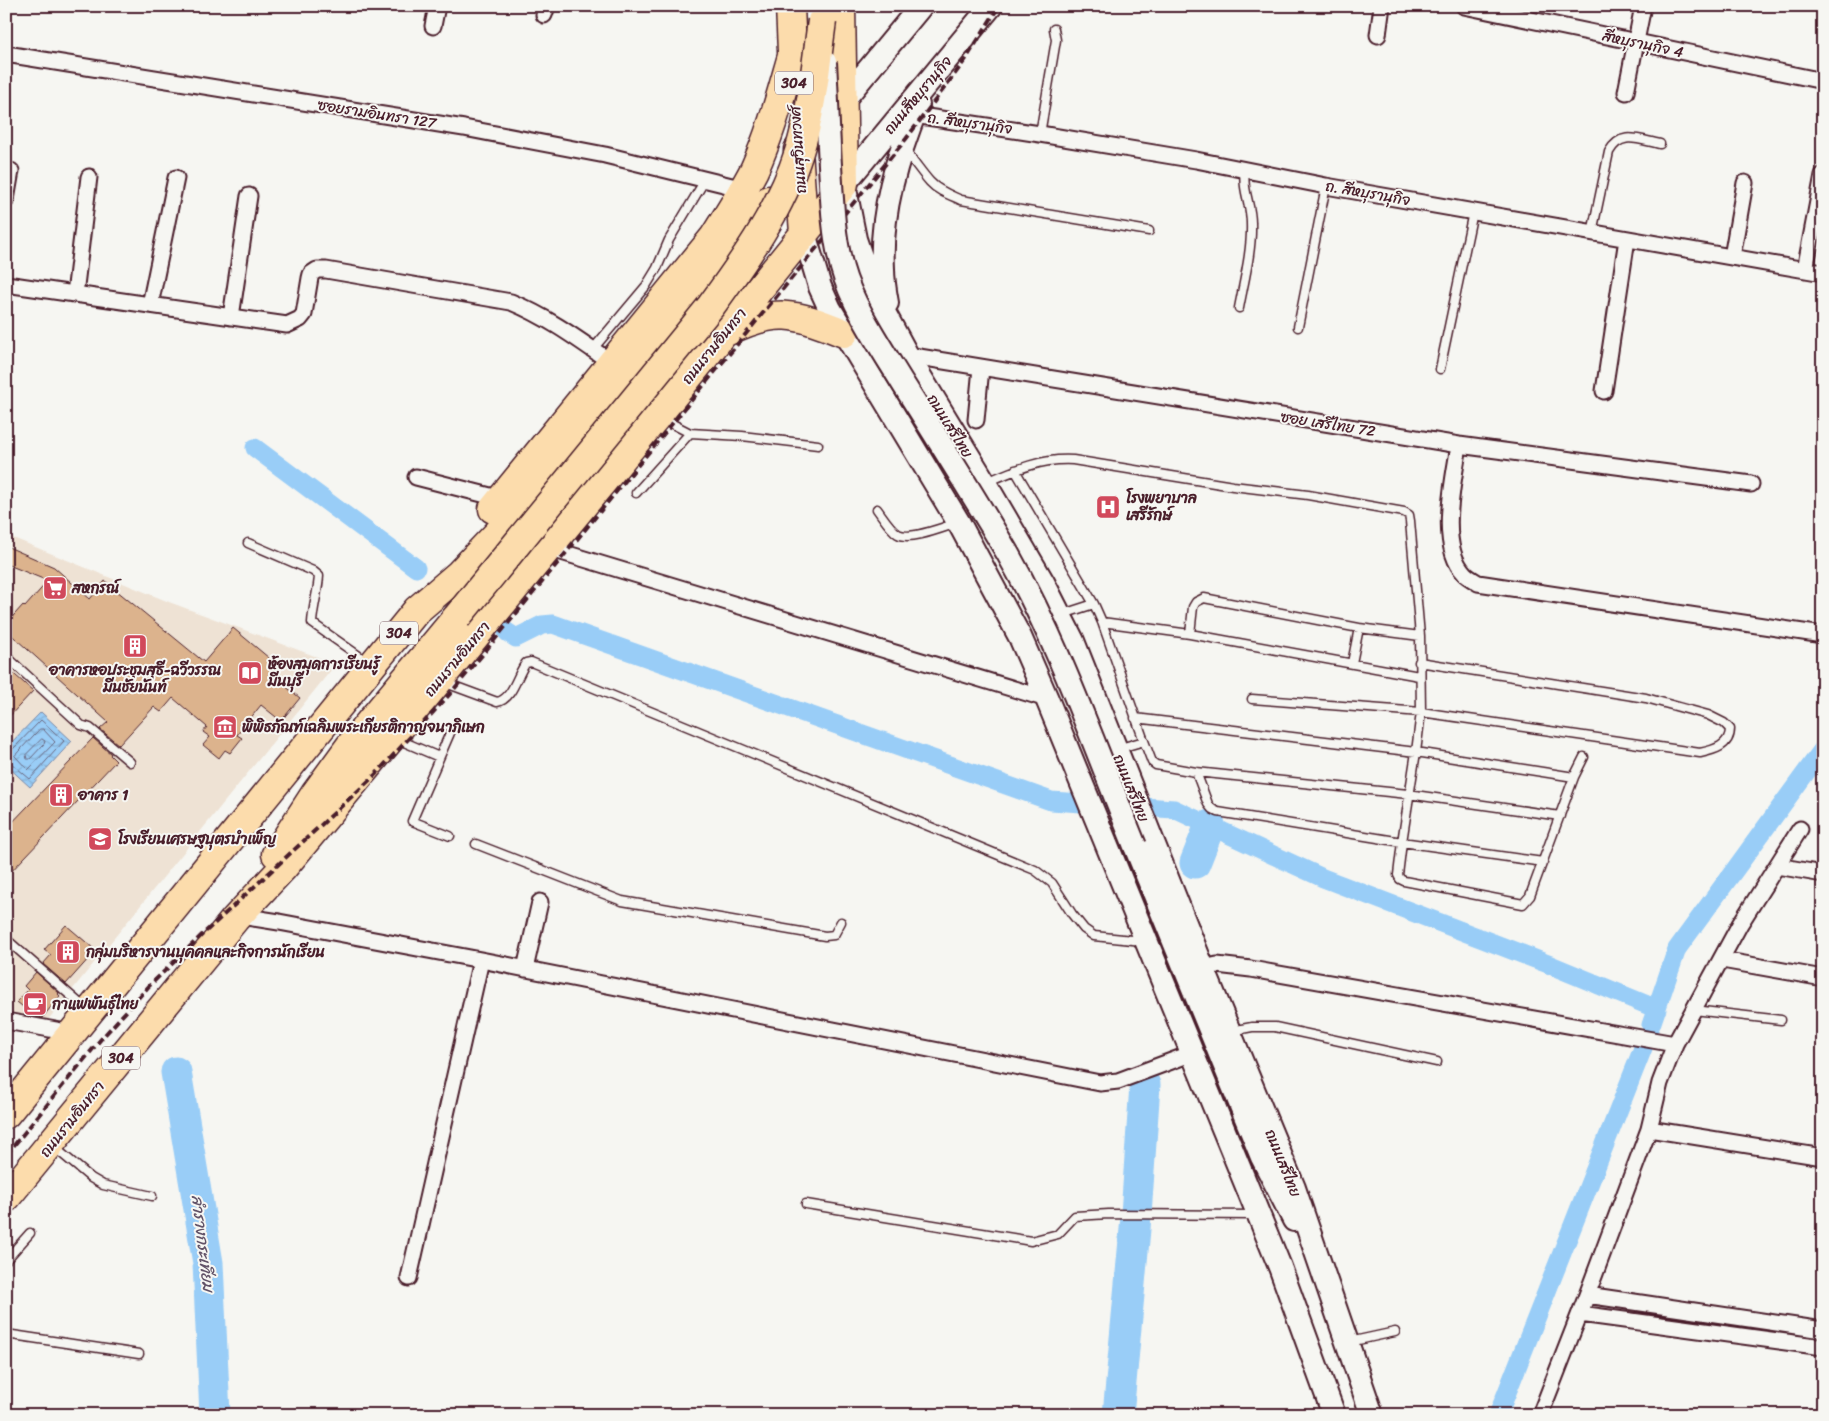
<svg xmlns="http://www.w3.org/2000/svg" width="1829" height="1421" font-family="Sriracha,'Playpen Sans Thai',sans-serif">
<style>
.built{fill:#eee2d4}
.water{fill:url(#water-waves);stroke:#7987a5}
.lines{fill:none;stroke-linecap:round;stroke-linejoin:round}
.shore{stroke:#6a657d;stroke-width:1}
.canal{stroke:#99cdf7;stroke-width:19}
.river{stroke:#99cdf7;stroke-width:31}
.building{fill:#dcb38d;stroke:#4a1f2b}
.lane-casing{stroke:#4a1f2b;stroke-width:11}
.street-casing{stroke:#4a1f2b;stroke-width:19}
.secondary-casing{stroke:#4a1f2b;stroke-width:26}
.highway-casing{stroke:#4a1f2b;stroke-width:31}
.lane{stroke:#f6f6f2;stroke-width:8}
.street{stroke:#f6f6f2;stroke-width:15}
.secondary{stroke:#f6f6f2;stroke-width:22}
.highway{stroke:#fcdcac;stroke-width:28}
.rail{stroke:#4a1f2b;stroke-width:4;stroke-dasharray:8 4;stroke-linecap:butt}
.secondary-bridge-casing{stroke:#4a1f2b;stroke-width:26;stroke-linecap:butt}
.highway-bridge-casing{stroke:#4a1f2b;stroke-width:31;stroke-linecap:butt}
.secondary-bridge{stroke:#f6f6f2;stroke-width:22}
.highway-bridge{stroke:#fcdcac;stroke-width:28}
.labels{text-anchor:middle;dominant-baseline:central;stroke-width:4;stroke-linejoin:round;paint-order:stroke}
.shield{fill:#f6f6f2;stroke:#7e6067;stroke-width:1}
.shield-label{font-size:14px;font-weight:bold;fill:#4a1f2b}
.street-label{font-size:15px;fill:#4a1f2b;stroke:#f6f6f2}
.poi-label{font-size:15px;font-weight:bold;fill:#4a1f2b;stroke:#f6f6f2;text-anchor:start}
.water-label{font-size:16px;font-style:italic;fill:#625368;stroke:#f6f6f2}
</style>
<defs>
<pattern id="water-waves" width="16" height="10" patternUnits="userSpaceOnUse" patternTransform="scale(1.25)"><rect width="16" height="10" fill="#99cdf7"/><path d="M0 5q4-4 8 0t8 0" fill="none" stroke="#85b0d4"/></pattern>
</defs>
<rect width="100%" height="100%" fill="#f6f6f2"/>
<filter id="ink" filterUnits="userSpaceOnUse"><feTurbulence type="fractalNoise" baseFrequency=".02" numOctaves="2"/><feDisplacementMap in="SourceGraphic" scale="10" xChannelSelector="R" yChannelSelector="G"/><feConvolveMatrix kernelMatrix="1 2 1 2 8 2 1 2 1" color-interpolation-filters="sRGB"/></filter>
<g filter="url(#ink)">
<!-- built -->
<path class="built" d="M6,535l163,67 167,62 -289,357 -41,-6z"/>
<!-- water -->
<path class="water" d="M41,712l31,29 -42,46 -24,-22v-17z"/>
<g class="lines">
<!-- shore -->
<path class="shore" d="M40,729h3l12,13 -27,28 -13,-14z
M42,739l3,2 -1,3 -14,15h-3l-1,-4z
M6,751l6,-1 29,-30 23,21 -34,38 -19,-16 -5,-1"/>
<!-- canal -->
<path class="canal" d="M255,448l161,120
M507,632l9,6 26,-13 11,-1 498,177 123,8 149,69 225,86 109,45
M1651,1025l26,-76 146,-200
M1498,1415l145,-367"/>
<!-- river -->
<path class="river" d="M1195,863l15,-38
M176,1072l32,191 7,152
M1118,1415l17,-186 10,-144"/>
</g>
<!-- building -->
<path class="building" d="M6,546l48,21 36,32 15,-18 99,81 29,-34 48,40 -7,9 26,21 -19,23 -20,-16 -24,30 5,3 -12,15 -5,-3 -6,8 -16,-13 7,-8 -7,-5 4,-5 -34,-29 -12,14 -7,-5 -35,38 -19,-16 8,-7 -102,-92v-6l17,-19 2,2 23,-26 -42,-17z
M6,667l27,24 -27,29z
M93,738l18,16 -1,1 6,6 -110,116v-48z
M66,925l27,23 -5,5 3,3 -25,28 -23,-20 8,-9 -7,-5z
M36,972l23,21 -1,1 2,2 -18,22 -9,-3 -16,-13 11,-12 -4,-4z"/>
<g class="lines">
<defs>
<path id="lane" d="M1040,134l16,-94 -2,-11
M905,151c10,11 16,21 25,31 8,9 20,13 31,18l188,31
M1592,233l17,-81c12,-22 30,-12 51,-8
M1239,308c5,-27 13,-57 12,-85 0,-20 -9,-32 -6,-54
M1298,327l28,-141
M593,349l53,-63 11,-18 12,-28 36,-60
M1440,369l33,-157
M661,418l29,15 52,3 76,9
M1015,470l79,134 8,18 42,119 8,21 4,3 40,7 212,22 152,22
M987,482c28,-12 55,-24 86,-22l160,26 75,9 96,17 5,3 1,6 10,115 -61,-8 -155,-30 -8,4 -3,5 -3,27 229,42
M636,493l54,-60
M877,509c6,8 13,20 21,25 12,7 46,-7 59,-11
M248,543l65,28 6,5c-1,16 -6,30 -7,47l57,40
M1063,614l31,-10
M1102,622l88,12
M6,656l75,69 9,3 40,34
M1352,663l7,-35
M443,682l54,20c16,-3 20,-28 29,-39l5,-1 504,208 17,13 20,31 12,15 10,7 48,5
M1252,699l169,13 279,41c14,-3 30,-7 30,-24l-6,-6 -16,-8 -62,-17 -227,-36
M1135,718l281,34 158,25 -44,119 -7,8 -119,-23 -4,-2 -2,-4 4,-33 141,20
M397,739l42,18
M1117,749l27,-8
M1196,772l12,32 4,5 6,3 184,30 14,-90 5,-40 -1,-76
M1574,777l10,-20
M450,836l-38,-15 38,-88
M476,844l146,57 203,35 9,-1 7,-13
M6,939l80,70
M1694,1010l87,10
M1231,1031l21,-4h23l162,35
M54,1147l37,31 12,7 49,11
M806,1204l225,37 27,-7 17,-18 34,-2 146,1
M6,1260l24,-27
M6,1334l133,20
M1349,1342l46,-10"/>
<path id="street" d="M1464,6l359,75
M544,15l3,-9
M433,26l4,-20
M1378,35l4,-29
M6,54l458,74 141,27 139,34
M1626,92l17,-86
M914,115l126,19 156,26 130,26 497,87
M6,200l5,-29
M1732,257l13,-74
M1805,270l18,-95
M6,284l281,41 13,-6 4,-5 6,-36 1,-4 6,-4h9l185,32c37,15 68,38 101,61
M75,294l14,-117
M150,305l26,-127
M231,317l18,-121
M907,355l552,90 292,39
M1604,391l23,-152
M976,420l5,-52
M1459,445c-5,35 -22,101 6,129 4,4 9,6 13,9l345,52
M416,477l86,22
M548,548l499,151
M1777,866l46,8
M235,919l12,-2 32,5 202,38 619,123 18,-2 75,-28
M1722,960l101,18
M1203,968l14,-3 34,4 424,75
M525,969l15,-67
M6,1021l66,12
M1649,1129l174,28
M409,1278l72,-318
M1587,1295l236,35
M1580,1314l243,33
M1540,1415l47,-120 62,-166 11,-46 15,-39 65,-120 60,-95"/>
<path id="secondary" d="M991,6l-147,178 11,55 18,53 34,63 78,128 58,99 30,59 130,327 91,220 78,227
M841,103l80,-97
M804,233l16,54 10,22 129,214 61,114 27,62 233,568 54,148
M887,303c-2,-11 -4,-23 -4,-34 -3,-57 14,-112 35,-164
M1135,846l127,311 32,63"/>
<path id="highway" d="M790,6l3,69
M798,150l6,83
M726,332c50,-25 68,-19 118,1
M493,509l221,-272c14,-22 28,-44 40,-67 17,-37 27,-76 38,-114
M276,854l39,-60 35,-48 107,-129
M6,1114l411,-504 42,-36 39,-41 224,-272 47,-61
M6,1198l229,-279 47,-50 110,-132 265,-321 187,-232 -3,-178"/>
</defs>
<!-- lane casing -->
<use href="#lane" class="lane-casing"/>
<!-- street casing -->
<use href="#street" class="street-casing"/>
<!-- secondary casing -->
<use href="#secondary" class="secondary-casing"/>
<!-- highway casing -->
<use href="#highway" class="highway-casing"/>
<!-- lane -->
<use href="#lane" class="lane"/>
<!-- street -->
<use href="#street" class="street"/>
<!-- secondary -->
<use href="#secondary" class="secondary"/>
<!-- highway -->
<use href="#highway" class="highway"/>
<!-- rail -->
<path class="rail" d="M6,1155l95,-116 48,-53 54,-52 171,-158 76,-82 456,-555 60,-80 33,-53"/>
<defs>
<path id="secondary-bridge" d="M825,62c2,34 3,69 5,103 2,35 3,69 12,103 10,37 40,81 60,114 36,57 72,114 106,172 52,92 87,194 127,292"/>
<path id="highway-bridge" d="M457,617l254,-311c35,-48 70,-97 88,-154 13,-42 17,-88 23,-131"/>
</defs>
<!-- secondary-bridge casing -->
<use href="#secondary-bridge" class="secondary-bridge-casing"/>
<!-- highway-bridge casing -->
<use href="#highway-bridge" class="highway-bridge-casing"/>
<!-- secondary-bridge -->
<use href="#secondary-bridge" class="secondary-bridge"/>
<!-- highway-bridge -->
<use href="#highway-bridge" class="highway-bridge"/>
</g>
</g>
<!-- icons -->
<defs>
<symbol id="hospital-square" viewBox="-11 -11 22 22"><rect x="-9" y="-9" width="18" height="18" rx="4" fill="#d1495b" stroke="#f6f6f2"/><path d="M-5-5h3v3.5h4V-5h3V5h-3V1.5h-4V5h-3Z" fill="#fff"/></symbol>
<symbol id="supermarket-square" viewBox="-11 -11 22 22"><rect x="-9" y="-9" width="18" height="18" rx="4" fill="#d1495b" stroke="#f6f6f2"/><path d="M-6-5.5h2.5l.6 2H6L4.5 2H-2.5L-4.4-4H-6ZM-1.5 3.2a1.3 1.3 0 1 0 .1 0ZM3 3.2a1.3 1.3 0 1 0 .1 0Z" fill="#fff"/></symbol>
<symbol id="building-square" viewBox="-11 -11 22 22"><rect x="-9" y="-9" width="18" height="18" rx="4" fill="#d1495b" stroke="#f6f6f2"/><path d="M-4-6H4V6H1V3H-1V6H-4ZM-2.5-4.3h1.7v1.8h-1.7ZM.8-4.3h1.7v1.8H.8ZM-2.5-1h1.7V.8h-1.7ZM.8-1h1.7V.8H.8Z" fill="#fff"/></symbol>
<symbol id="library-square" viewBox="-11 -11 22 22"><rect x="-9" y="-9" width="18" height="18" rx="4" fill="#d1495b" stroke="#f6f6f2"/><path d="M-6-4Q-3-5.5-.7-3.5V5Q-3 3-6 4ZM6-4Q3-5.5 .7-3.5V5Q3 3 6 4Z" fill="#fff"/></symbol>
<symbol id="museum-square" viewBox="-11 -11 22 22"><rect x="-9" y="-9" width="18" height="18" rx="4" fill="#d1495b" stroke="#f6f6f2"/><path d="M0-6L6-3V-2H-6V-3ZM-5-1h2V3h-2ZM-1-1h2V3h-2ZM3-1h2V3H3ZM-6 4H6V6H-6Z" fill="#fff"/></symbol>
<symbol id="school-square" viewBox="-11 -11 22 22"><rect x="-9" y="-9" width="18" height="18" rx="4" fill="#d1495b" stroke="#f6f6f2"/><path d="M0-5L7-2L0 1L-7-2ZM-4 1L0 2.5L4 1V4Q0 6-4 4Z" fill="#fff"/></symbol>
<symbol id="cafe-square" viewBox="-11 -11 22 22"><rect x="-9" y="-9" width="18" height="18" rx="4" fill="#d1495b" stroke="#f6f6f2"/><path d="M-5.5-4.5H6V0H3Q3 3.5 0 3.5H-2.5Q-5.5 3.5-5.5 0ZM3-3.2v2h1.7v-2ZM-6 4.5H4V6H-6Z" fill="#fff"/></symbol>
</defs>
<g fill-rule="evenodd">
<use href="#hospital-square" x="1094" y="493" width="28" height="28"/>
<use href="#supermarket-square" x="41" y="574" width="28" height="28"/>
<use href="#building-square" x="121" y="632" width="28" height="28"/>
<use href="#library-square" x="236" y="659" width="28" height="28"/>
<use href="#museum-square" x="211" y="713" width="28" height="28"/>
<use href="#building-square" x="47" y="781" width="28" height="28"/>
<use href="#school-square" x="86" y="825" width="28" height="28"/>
<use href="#building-square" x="54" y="938" width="28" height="28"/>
<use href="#cafe-square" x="21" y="990" width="28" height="28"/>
</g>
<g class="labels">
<!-- shield labels -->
<g class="shield">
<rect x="775" y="71.5" width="38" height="23" rx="4"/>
<rect x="380" y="621.5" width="38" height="23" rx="4"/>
<rect x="102" y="1046.5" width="38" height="23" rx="4"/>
</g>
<g class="shield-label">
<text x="794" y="83">304</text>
<text x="399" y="633">304</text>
<text x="121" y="1058">304</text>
</g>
<!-- street labels -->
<g class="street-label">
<text transform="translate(1643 44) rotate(12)">สีหบุรานุกิจ 4</text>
<text transform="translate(918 95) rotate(-50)">ถนนสีหบุรานุกิจ</text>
<text transform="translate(377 114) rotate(9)">ซอยรามอินทรา 127</text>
<text transform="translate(970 123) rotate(8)">ถ. สีหบุรานุกิจ</text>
<text transform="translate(798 150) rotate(-94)">ถนนสุวินทวงศ์</text>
<text transform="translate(1368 193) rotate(10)">ถ. สีหบุรานุกิจ</text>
<text transform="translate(714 346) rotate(-51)">ถนนรามอินทรา</text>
<text transform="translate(1328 424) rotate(9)">ซอย เสรีไทย 72</text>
<text transform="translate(950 426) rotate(58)">ถนนเสรีไทย</text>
<text transform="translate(457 659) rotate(-50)">ถนนรามอินทรา</text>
<text transform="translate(1131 788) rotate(68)">ถนนเสรีไทย</text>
<text transform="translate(72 1119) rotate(-51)">ถนนรามอินทรา</text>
<text transform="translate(1283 1163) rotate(68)">ถนนเสรีไทย</text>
</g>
<!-- poi labels -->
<g class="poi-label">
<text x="1126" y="498">โรงพยาบาล<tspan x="1126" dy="17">เสรีรักษ์</tspan></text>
<text x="72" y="588">สหกรณ์</text>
<text x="268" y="664">ห้องสมุดการเรียนรู้<tspan x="268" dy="17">มีนบุรี</tspan></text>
<text x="135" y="670" text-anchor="middle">อาคารหอประชุมสุธี-ฉวีวรรณ<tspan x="135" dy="17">มีนชัยนันท์</tspan></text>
<text x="242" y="727">พิพิธภัณฑ์เฉลิมพระเกียรติกาญจนาภิเษก</text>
<text x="78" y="795">อาคาร 1</text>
<text x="118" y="839">โรงเรียนเศรษฐบุตรบำเพ็ญ</text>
<text x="86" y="952">กลุ่มบริหารงานบุคคลและกิจการนักเรียน</text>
<text x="52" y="1004">กาแฟพันธ์ุไทย</text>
</g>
<!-- water labels -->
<g class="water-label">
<text transform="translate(203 1243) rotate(83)">ลำรางกระเทียม</text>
</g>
</g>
<!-- margin -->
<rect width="1829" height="1421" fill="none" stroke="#f6f6f2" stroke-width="25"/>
<rect x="12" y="12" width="1804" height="1396" fill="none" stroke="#4a1f2b" stroke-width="2" filter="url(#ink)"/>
</svg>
